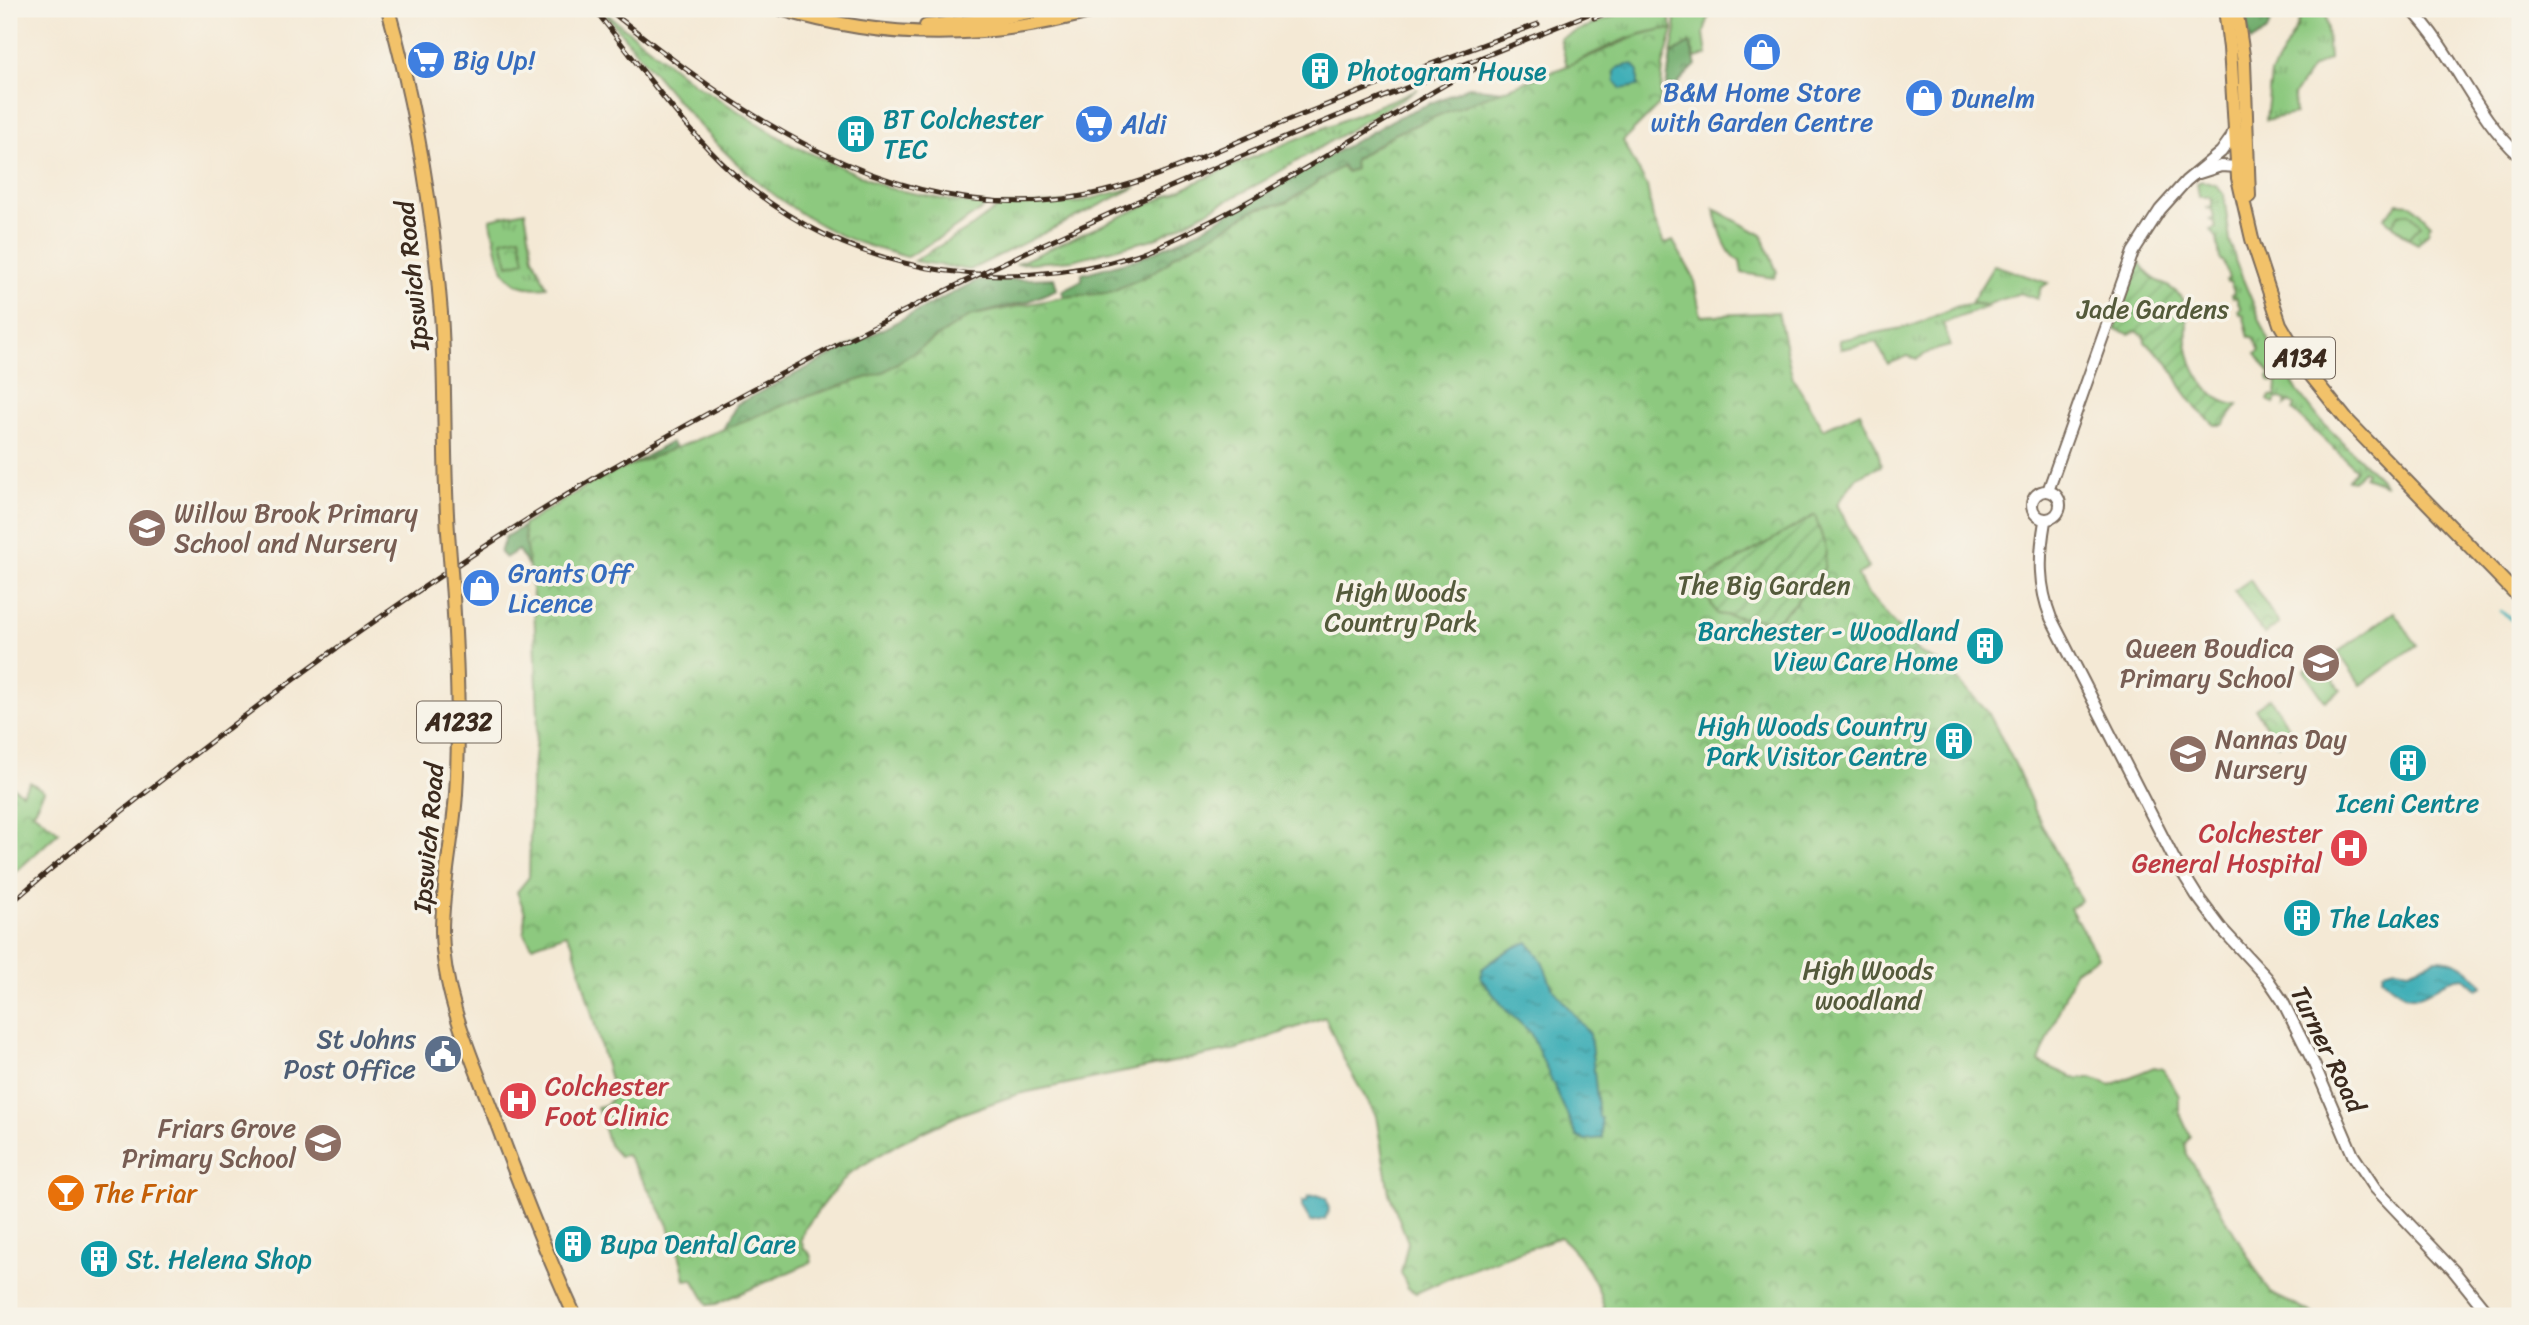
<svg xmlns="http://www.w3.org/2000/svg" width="2529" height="1325" viewBox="0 0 2529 1325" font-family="Sriracha,sans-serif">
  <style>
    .grass { fill: url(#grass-tufts); stroke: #647a4e; stroke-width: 2 }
    .forest { fill: url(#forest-crowns); stroke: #566c46; stroke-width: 2 }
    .park { fill: url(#park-crowns); stroke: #647a4e; stroke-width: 2 }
    .garden { fill: url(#garden-furrows); stroke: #647a4e; stroke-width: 2 }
    .pitch { fill: #8dc97f; stroke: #647a4e; stroke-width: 2 }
    .water { fill: url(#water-ripples); stroke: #3d6c6a; stroke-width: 2 }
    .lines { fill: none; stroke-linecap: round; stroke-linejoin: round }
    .stream { stroke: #3fafb7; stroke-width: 2.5 }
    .tertiary-casing { stroke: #7c6d5e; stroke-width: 14 }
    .primary-casing { stroke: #7c6d5e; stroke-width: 16 }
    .tertiary { stroke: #fff; stroke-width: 10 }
    .primary { stroke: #f2c26a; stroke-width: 12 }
    .rail-casing { stroke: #3b2a1e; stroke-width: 5 }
    .rail { stroke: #f7f3e8; stroke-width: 2.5; stroke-dasharray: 8; stroke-linecap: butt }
    .primary-bridge-casing { stroke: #7c6d5e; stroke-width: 16; stroke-linecap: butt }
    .primary-bridge { stroke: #f2c26a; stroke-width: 12 }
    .labels { text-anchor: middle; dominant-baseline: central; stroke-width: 7; stroke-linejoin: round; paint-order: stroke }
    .shield { fill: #f7f3e8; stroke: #73665b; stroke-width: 2 }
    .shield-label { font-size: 24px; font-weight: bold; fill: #3b2a1e }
    .shop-label { font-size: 26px; fill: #366cbe; stroke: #f7f3e8; text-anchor: start }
    .culture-label { font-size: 26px; fill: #0d838f; stroke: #f7f3e8; text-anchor: start }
    .street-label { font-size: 26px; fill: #3b2a1e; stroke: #f7f3e8 }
    .park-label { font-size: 26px; fill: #545a3b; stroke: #f7f3e8 }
    .education-label { font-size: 26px; fill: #785e54; stroke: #f7f3e8; text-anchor: start }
    .health-label { font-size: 26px; fill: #be3a42; stroke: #f7f3e8; text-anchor: end }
    .service-label { font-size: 26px; fill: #4e5e75; stroke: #f7f3e8; text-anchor: end }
    .food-label { font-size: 26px; fill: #c56008; stroke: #f7f3e8; text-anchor: start }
  </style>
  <defs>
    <pattern id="grass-tufts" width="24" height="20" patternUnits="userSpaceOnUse" patternTransform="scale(1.75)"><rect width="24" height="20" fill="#8dc97f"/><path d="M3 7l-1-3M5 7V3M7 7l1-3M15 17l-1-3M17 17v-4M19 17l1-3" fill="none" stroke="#74a367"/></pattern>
    <pattern id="forest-crowns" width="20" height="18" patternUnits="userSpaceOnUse" patternTransform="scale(1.75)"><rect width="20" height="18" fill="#72ad6e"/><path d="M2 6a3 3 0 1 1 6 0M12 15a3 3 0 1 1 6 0" fill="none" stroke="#5f8d5a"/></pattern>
    <pattern id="park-crowns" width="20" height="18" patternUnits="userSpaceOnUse" patternTransform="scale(1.75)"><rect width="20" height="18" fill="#8dc97f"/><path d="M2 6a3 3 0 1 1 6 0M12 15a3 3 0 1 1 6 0" fill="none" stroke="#74a367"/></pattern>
    <pattern id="garden-furrows" width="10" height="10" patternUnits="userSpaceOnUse" patternTransform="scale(1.75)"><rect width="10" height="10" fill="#8dc97f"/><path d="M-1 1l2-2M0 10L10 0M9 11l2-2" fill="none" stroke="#74a367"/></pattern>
    <pattern id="water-ripples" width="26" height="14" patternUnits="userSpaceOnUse" patternTransform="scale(1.75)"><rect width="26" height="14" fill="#3fafb7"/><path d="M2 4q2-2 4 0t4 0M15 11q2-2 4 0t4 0" fill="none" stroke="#368f94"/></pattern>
  </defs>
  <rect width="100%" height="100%" fill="#f7f3e8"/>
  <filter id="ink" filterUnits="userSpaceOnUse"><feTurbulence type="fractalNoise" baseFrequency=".0143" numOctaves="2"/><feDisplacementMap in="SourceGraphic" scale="14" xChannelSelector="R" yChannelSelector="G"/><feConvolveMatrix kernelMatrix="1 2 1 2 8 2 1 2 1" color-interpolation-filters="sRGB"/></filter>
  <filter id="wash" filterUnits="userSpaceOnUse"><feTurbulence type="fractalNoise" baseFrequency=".00686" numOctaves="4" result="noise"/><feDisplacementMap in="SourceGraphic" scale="28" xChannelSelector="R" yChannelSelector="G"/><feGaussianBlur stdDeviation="1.57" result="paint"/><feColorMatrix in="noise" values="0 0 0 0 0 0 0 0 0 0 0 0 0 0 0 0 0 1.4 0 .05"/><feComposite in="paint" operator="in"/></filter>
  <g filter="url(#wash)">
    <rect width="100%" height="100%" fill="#f4e9d5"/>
    <g class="grass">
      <path d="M 601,9 L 692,82 L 792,145 L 888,188 L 947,200 L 987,206 L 949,232 L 907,257 C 879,249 851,242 826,228 C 732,179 668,88 601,9 Z"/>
      <path d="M 1630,9 L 1667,9 L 1673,30 C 1640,27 1596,53 1567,66 L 1560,38 Z"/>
      <polygon points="1677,9 1703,9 1709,16 1704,33 1707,55 1695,58 1690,43 1671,54 1676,30 1673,11"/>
      <polygon points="2302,9 2317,9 2317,13 2326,14 2329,59 2312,68 2294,95 2295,114 2266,120 2271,74 2297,27"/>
      <polygon points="1418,89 1264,181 1157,238 1073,260 1016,264 1237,164"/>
      <polygon points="2202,181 2216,185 2224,195 2230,241 2236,263 2272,348 2296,389 2322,422 2386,485 2364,477 2367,473 2363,470 2353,481 2348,480 2356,469 2293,411 2295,405 2289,401 2285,405 2286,401 2277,398 2274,404 2268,400 2270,396 2276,397 2277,382 2269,381 2268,377 2271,375 2256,354 2260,351 2253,337 2249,337 2243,314 2240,314 2238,310 2241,309 2236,297 2233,298 2232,295 2235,294 2230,282 2227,282 2226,280 2229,279 2224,262 2220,259 2217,238 2211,230 2216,228 2214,221 2209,220 2214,219 2212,209 2206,208 2212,207 2210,197 2199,197 2197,183"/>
      <polygon points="1136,187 970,270 914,261 973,226 1000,206 1079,202"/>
      <polygon points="2398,203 2411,204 2431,224 2428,228 2430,230 2418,244 2410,240 2384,218"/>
      <path d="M 525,211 L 533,257 L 547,287 C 497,294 500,256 490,219 Z"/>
      <polygon points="1994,265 2048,283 2041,288 2037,299 2020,293 1986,305 1971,303"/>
      <polygon points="1969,304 1987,307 1943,323 1950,346 1931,351 1917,359 1908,356 1888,364 1876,342 1841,349 1839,340 1912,326 1958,306"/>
    </g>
    <g class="forest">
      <polygon points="2244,9 2275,9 2267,31 2252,41 2250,41"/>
      <polygon points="1690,43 1696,65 1665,96 1671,54"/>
      <polygon points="1469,87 1503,91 1447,112 1397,133 1354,159 1355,169 1347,172 1342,166 1286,203 1256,209 1210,237 1173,256 1169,262 1147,276 1108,293 1064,297 1062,291 1082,280 1082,274 1140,258 1185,238 1398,117"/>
      <polygon points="1054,278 1057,289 1027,302 970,316 882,373 533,558 529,567 518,550 505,558 500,553 505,537 671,442 680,454 721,433 737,404 976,281"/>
    </g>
    <g class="park">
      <path d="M 1663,29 L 1673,30 L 1663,66 L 1660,104 L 1623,141 L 1647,186 L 1653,218 L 1664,244 L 1673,241 L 1693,276 L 1701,316 L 1778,312 L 1792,376 L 1823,429 L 1860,412 C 1867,430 1879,446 1881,466 L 1857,477 L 1837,504 L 1869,568 L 1857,575 L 1867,593 L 1919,652 L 1943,665 L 1988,712 L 2015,764 L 2036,813 L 2081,900 L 2070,908 L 2098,957 L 2075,970 L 2039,1062 L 2074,1078 L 2091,1078 L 2111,1085 L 2154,1067 L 2163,1069 L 2179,1096 L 2179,1112 L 2190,1136 L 2185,1144 L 2187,1154 L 2270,1293 L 2317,1316 L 1605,1316 C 1602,1286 1582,1256 1560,1237 L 1456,1275 L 1416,1293 L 1408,1288 L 1401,1273 L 1408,1242 L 1389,1193 L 1376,1116 L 1346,1064 L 1325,1017 L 1237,1049 L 1018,1094 L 961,1114 L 901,1142 L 850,1173 L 826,1200 L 804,1230 L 801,1240 L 804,1249 L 810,1254 L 812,1262 L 716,1304 L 708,1305 L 693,1279 L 685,1280 C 679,1236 651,1192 627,1155 L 619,1156 L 609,1145 L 597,1107 C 609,1105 611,1102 613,1091 L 573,945 L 566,934 L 532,946 L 524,932 L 525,913 L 517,892 L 529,877 L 531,791 L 538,717 L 534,603 L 523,525 L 602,477 L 802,398 L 882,373 L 970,316 L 1064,297 L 1108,293 L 1147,276 L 1169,262 L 1173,256 L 1210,237 L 1256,209 L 1286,203 L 1342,166 L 1347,172 L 1355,169 L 1354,160 L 1395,134 L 1449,111 L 1567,66 L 1639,35 Z"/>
      <path d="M 1714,209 L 1762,235 L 1777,272 L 1774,278 L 1742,273 L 1740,261 C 1724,255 1719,224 1714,209 Z"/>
      <polygon points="2409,213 2421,225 2409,238 2392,224 2399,214"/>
      <polygon points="520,236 525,261 508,265 502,240"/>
      <polygon points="2250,580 2279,624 2264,634 2234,591"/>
      <polygon points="2270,698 2294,735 2278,745 2255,708"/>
      <polygon points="30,782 44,791 33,812 59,832 9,878 9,784 22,793"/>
    </g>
    <g class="garden">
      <path d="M 2138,260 C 2142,265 2145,272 2152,277 C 2162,285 2175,287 2182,299 C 2189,313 2186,327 2187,342 C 2190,369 2209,403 2238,405 L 2223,425 L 2215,425 L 2197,409 L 2181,387 L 2167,361 L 2145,342 L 2144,336 L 2136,331 L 2129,334 L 2115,329 Z"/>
      <polygon points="1815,515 1826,549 1824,569 1795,603 1777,620 1770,621 1717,614 1699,582"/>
    </g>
    <g class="pitch">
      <polygon points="2394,612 2417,645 2361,685 2338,652"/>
      <polygon points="2320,659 2341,690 2325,701 2304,671"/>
    </g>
    <g class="water">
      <polygon points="1633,64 1638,70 1638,86 1621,89 1615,81 1615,71 1619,67"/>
      <path d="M 1528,942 L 1542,961 L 1553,989 L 1590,1034 L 1599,1118 L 1601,1118 L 1602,1138 L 1584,1140 L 1577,1137 L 1530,1032 L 1506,1010 L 1481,979 L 1482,969 C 1496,957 1510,948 1528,942 Z"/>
      <path d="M 2436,959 C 2456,958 2471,969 2483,986 L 2477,989 L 2464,977 C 2436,978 2425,1007 2400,992 C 2394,988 2387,984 2382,977 L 2383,971 L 2396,968 L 2409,970 Z"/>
      <polygon points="1317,1195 1326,1198 1329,1209 1325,1219 1311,1222 1302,1207 1302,1201 1307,1201 1308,1196"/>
    </g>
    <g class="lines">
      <polyline class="stream" points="2501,611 2520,628"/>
    </g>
  </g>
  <g filter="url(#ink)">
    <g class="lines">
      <defs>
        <g id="tertiary">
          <path d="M 2411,9 C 2454,53 2474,115 2520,156"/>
          <polyline points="2199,173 2221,166 2238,167 2240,160"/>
          <circle cx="2046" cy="505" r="14"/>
          <polyline points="2048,491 2133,252 2160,210 2186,181 2221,152 2231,138 2234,130"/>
          <path d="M 2045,521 C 2039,556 2038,585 2051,618 L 2174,859 L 2197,896 L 2221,928 L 2267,978 L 2282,1000 L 2314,1064 L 2353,1155 L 2375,1188 L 2453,1270 L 2490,1316"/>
        </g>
        <g id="primary">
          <path d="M 388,9 C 416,108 433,211 441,313 C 446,386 443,459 448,532"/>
          <path d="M 781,9 C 888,42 993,40 1100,9"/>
          <polyline points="2225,9 2230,48 2238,178 2252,239 2280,324 2309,373 2346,419 2520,598"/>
          <polyline points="2236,9 2244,62 2249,196"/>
          <polyline points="926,26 994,19 1044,9"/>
          <path d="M 453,597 C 457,663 460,728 456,794 C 453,839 442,885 442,931 C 443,999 474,1062 497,1124 C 521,1189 546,1253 575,1316"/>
        </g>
      </defs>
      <use href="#tertiary" class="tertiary-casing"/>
      <use href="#primary" class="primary-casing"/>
      <use href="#tertiary" class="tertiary"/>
      <use href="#primary" class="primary"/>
      <defs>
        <g id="rail">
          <path d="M 594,9 C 639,64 681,126 734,174 C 842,272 1000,298 1136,255 C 1157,248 1179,237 1199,227 C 1269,193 1339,147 1406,108 C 1428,95 1451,80 1475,69"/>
          <path d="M 608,9 C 736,112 889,221 1063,199 C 1136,190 1205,155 1272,127 C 1360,91 1449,57 1538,24"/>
          <polyline points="1594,18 1617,9"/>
          <path d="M 9,905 C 69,852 132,803 195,754 C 324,654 457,560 598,476 C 747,388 907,307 1065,234 C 1241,153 1421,82 1601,9"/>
        </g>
      </defs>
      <use href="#rail" class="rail-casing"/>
      <use href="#rail" class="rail"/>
      <defs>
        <polyline id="primary-bridge" points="448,532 453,597"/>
      </defs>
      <use href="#primary-bridge" class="primary-bridge-casing"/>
      <use href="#primary-bridge" class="primary-bridge"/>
    </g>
  </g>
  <defs>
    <symbol id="shop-disc" viewBox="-11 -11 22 22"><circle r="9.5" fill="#3f7fe0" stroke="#f7f3e8"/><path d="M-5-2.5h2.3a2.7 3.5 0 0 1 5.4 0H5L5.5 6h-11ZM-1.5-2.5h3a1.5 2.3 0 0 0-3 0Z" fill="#fff"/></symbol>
    <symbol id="supermarket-disc" viewBox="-11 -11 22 22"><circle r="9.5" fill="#3f7fe0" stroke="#f7f3e8"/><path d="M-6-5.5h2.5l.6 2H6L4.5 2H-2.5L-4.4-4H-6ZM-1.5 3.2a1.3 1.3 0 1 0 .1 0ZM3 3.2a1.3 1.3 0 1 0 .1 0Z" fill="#fff"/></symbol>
    <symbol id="building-disc" viewBox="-11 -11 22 22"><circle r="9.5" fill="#0f9aa8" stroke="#f7f3e8"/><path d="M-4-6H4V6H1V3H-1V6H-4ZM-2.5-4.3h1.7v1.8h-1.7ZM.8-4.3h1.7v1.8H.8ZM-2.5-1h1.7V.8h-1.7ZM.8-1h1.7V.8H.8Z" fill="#fff"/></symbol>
    <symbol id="school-disc" viewBox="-11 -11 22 22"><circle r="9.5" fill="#8d6e63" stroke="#f7f3e8"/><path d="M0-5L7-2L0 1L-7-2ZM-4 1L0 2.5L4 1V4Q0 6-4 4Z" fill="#fff"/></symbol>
    <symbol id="hospital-disc" viewBox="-11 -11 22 22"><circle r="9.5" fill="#e0444e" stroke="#f7f3e8"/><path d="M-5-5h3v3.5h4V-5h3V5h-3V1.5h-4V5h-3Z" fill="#fff"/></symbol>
    <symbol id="civic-disc" viewBox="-11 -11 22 22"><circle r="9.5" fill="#5c6f8a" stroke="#f7f3e8"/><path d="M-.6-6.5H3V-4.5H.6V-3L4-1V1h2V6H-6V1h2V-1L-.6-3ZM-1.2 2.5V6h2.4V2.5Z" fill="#fff"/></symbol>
    <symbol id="bar-disc" viewBox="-11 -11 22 22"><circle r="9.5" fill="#e8710a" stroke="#f7f3e8"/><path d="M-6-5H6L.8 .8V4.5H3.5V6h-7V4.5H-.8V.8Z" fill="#fff"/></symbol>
  </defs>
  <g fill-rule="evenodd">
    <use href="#shop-disc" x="1740" y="30" width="44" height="44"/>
    <use href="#supermarket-disc" x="404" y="38" width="44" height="44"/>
    <use href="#building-disc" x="1298" y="49" width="44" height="44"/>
    <use href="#shop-disc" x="1902" y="76" width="44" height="44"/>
    <use href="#supermarket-disc" x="1072" y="102" width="44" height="44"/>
    <use href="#building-disc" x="834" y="112" width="44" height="44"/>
    <use href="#school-disc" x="125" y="506" width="44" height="44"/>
    <use href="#shop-disc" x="459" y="566" width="44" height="44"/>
    <use href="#building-disc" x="1963" y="624" width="44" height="44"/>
    <use href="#school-disc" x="2299" y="641" width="44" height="44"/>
    <use href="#building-disc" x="1932" y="719" width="44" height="44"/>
    <use href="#school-disc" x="2166" y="732" width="44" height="44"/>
    <use href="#building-disc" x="2386" y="741" width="44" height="44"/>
    <use href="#hospital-disc" x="2327" y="826" width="44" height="44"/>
    <use href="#building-disc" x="2280" y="896" width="44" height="44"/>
    <use href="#civic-disc" x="421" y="1032" width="44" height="44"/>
    <use href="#hospital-disc" x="496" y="1079" width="44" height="44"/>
    <use href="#school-disc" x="301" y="1121" width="44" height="44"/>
    <use href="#bar-disc" x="44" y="1171" width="44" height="44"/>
    <use href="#building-disc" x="551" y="1222" width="44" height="44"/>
    <use href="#building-disc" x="77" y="1237" width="44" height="44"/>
  </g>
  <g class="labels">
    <g class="shield">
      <rect x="2265" y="337.5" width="70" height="41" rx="5"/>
      <rect x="417" y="701.5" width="84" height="41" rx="5"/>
    </g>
    <g class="shield-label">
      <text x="2300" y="358">A134</text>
      <text x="459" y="722">A1232</text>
    </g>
    <g class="shop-label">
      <text x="453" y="60">Big Up!</text>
      <text x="1762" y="92" text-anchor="middle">B&amp;M Home Store<tspan x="1762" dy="30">with Garden Centre</tspan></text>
      <text x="1951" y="98">Dunelm</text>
      <text x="1121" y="124">Aldi</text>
      <text x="508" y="573">Grants Off<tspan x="508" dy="30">Licence</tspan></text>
    </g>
    <g class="culture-label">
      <text x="1347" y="71">Photogram House</text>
      <text x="883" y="119">BT Colchester<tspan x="883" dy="30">TEC</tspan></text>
      <text x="1958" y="631" text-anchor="end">Barchester - Woodland<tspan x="1958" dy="30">View Care Home</tspan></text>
      <text x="1927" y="726" text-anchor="end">High Woods Country<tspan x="1927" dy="30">Park Visitor Centre</tspan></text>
      <text x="2408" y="803" text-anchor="middle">Iceni Centre</text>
      <text x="2329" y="918">The Lakes</text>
      <text x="600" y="1244">Bupa Dental Care</text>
      <text x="126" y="1259">St. Helena Shop</text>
    </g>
    <g class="street-label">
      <text transform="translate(412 276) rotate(-96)">Ipswich Road</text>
      <text transform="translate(428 838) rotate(-85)">Ipswich Road</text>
      <text transform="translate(2328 1049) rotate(64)">Turner Road</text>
    </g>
    <g class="park-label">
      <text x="2153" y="309">Jade Gardens</text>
      <text x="1764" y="585">The Big Garden</text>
      <text x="1401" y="592">High Woods<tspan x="1401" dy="30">Country Park</tspan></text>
      <text x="1868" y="970">High Woods<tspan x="1868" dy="30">woodland</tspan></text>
    </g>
    <g class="education-label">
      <text x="174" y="513">Willow Brook Primary<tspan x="174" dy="30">School and Nursery</tspan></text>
      <text x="2294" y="648" text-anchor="end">Queen Boudica<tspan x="2294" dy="30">Primary School</tspan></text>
      <text x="2215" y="739">Nannas Day<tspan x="2215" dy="30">Nursery</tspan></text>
      <text x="296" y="1128" text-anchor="end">Friars Grove<tspan x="296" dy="30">Primary School</tspan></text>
    </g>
    <g class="health-label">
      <text x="2322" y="833">Colchester<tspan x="2322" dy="30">General Hospital</tspan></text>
      <text x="545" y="1086" text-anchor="start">Colchester<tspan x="545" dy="30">Foot Clinic</tspan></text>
    </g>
    <g class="service-label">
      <text x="416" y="1039">St Johns<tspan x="416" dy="30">Post Office</tspan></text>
    </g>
    <g class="food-label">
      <text x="93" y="1193">The Friar</text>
    </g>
  </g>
  <rect width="2529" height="1325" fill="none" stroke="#f7f3e8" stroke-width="35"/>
</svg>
